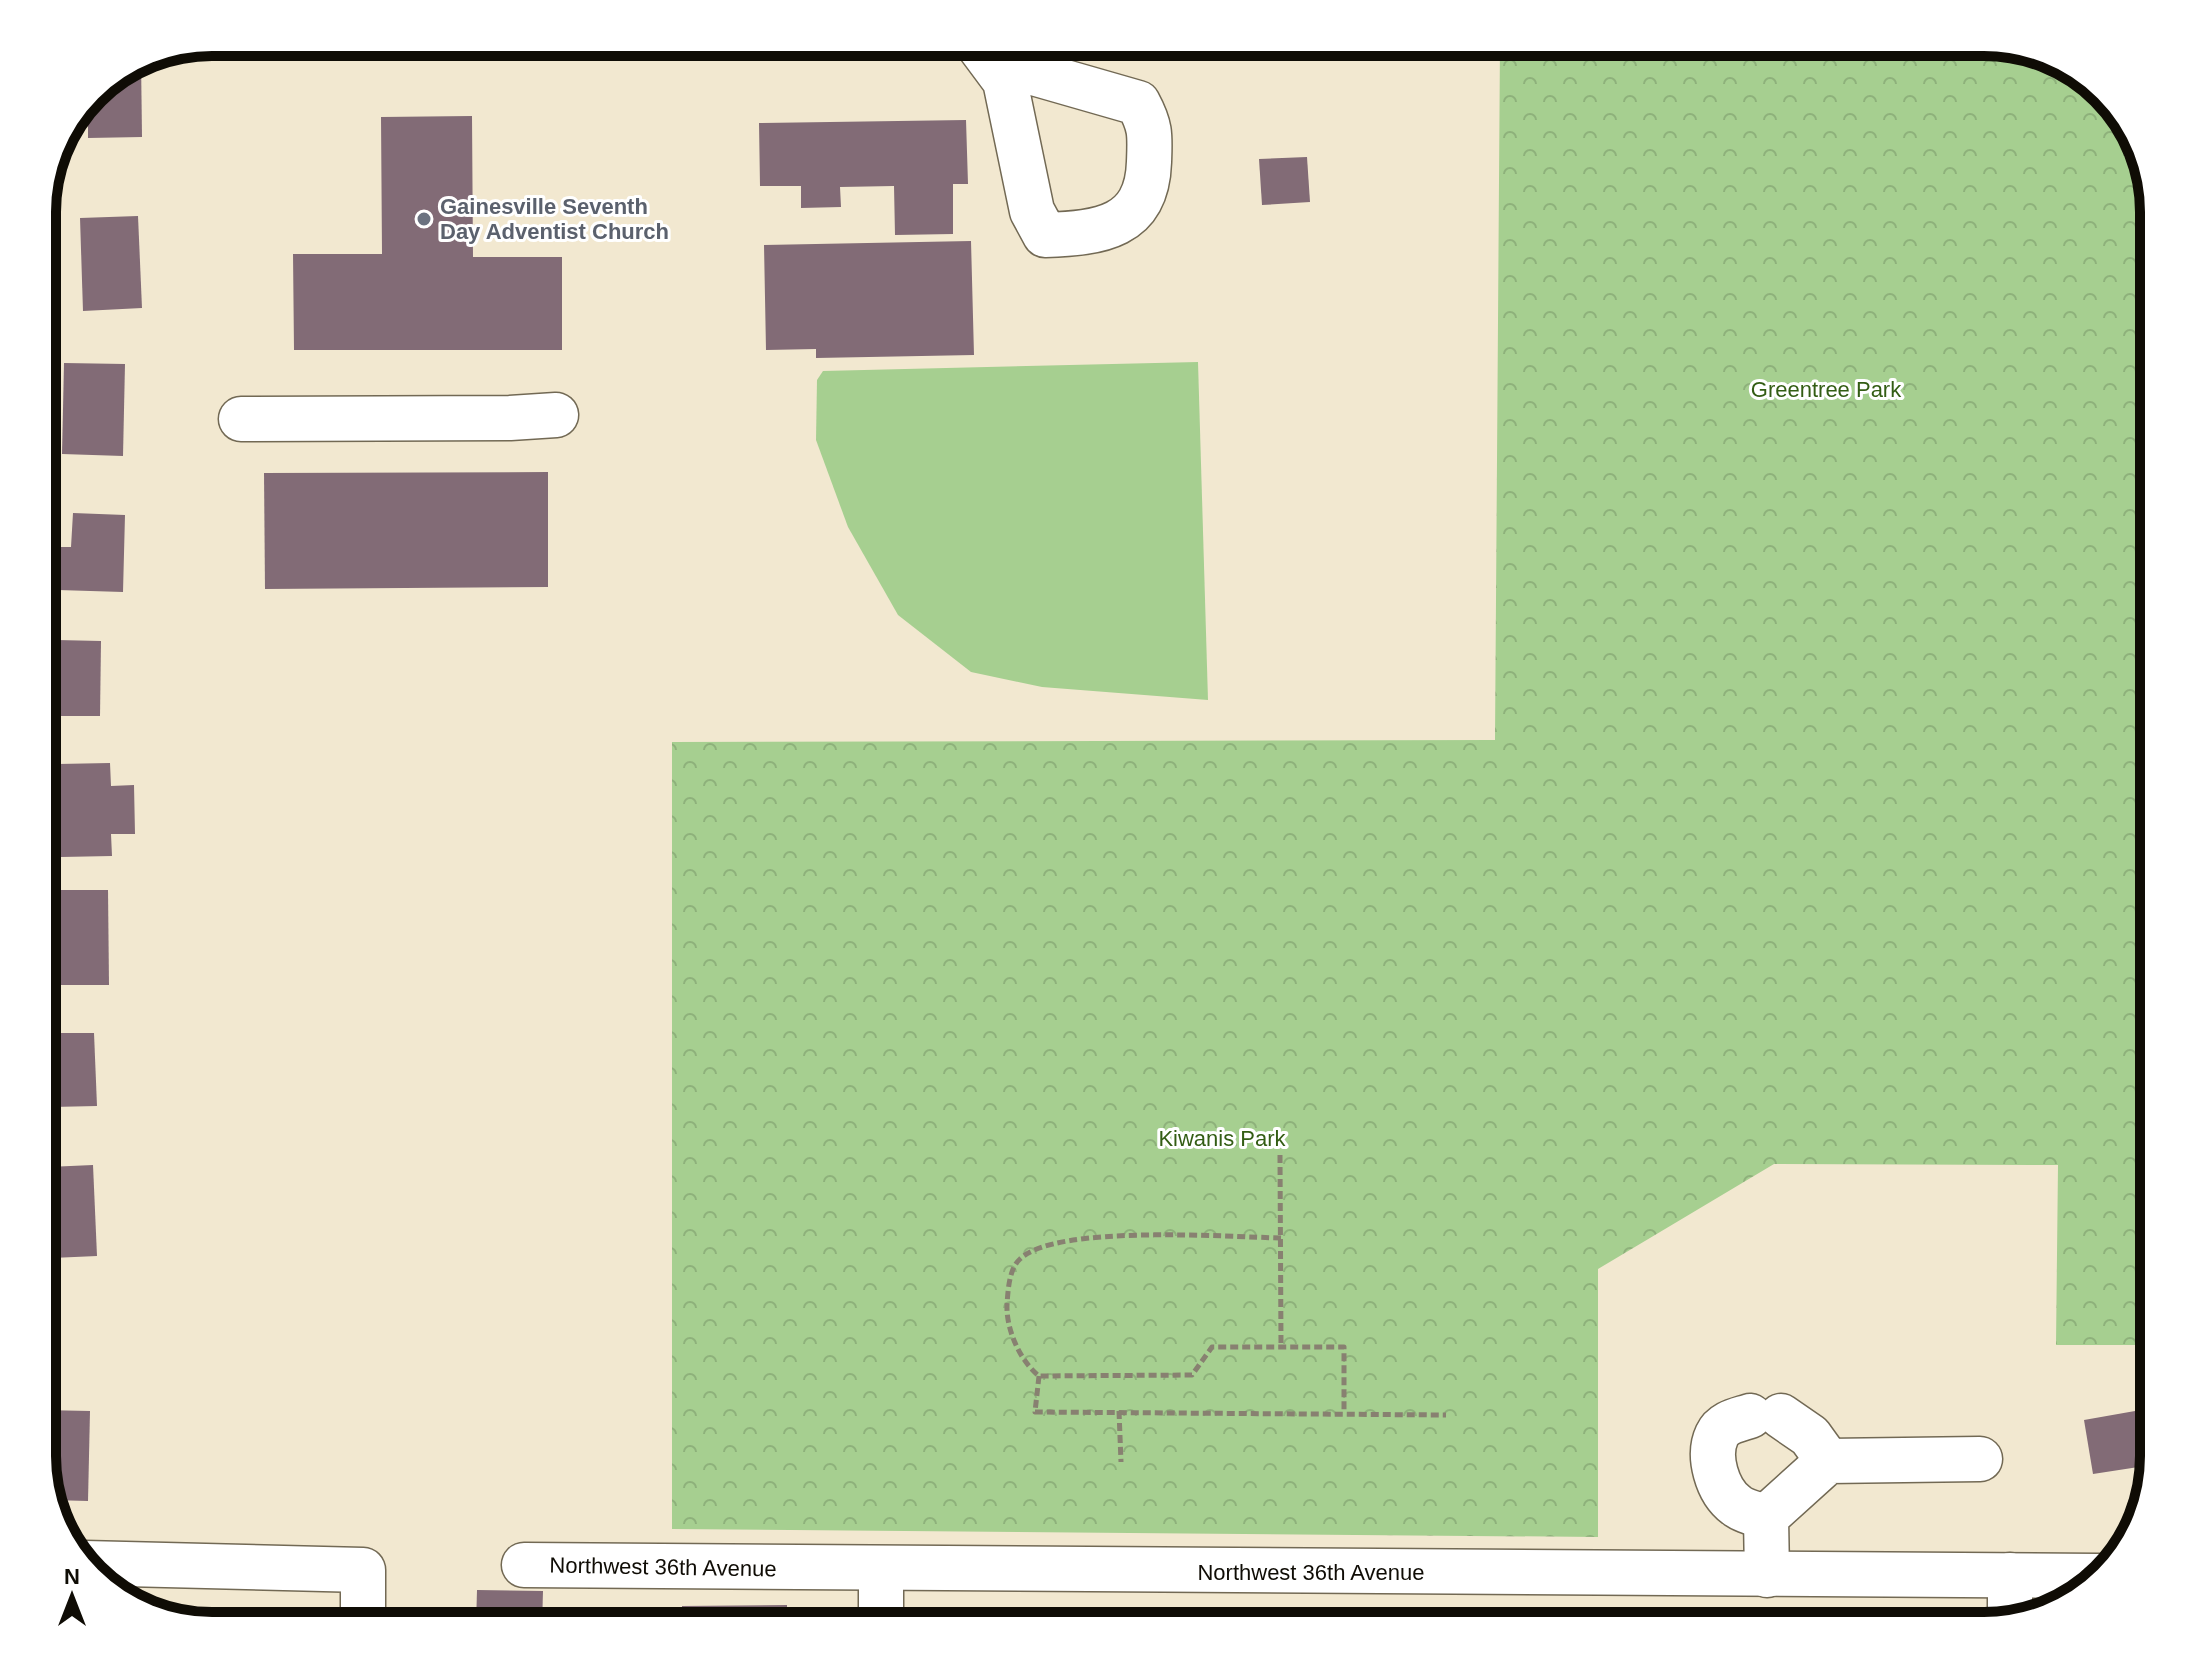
<svg xmlns="http://www.w3.org/2000/svg" width="2196" height="1668" viewBox="0 0 2196 1668" font-family="Helvetica,sans-serif">
  <style>
    .grass { fill: #a6cf90 }
    .forest { fill: url(#forest-crowns) }
    .building { fill: #826b76 }
    .lines { fill: none; stroke-linecap: round; stroke-linejoin: round }
    .minor-casing { stroke: #726954; stroke-width: 47 }
    .path { stroke: #888171; stroke-width: 5; stroke-dasharray: 8 4; stroke-linecap: butt }
    .minor { stroke: #fff; stroke-width: 44 }
    .worship-dot { fill: #6b7280; stroke: #fff; stroke-width: 3 }
    .labels { text-anchor: middle; dominant-baseline: central; stroke-width: 6; stroke-linejoin: round; paint-order: stroke }
    .worship-label { font-size: 22px; font-weight: bold; fill: #5b616d; stroke: #fff; text-anchor: start }
    .park-label { font-size: 22px; fill: #335d14; stroke: #fff }
    .street-label { font-size: 22px; fill: #0f0c05; stroke: #fff }
    .rim { fill: none; stroke: #0f0c05; stroke-width: 10 }
  </style>
  <defs>
    <pattern id="forest-crowns" width="20" height="18" patternUnits="userSpaceOnUse" patternTransform="scale(2)"><rect width="20" height="18" fill="#a6cf90"/><path d="M2 6a3 3 0 1 1 6 0M12 15a3 3 0 1 1 6 0" fill="none" stroke="#8eb17b"/></pattern>
  </defs>
  <rect width="100%" height="100%" fill="#f2e8d0"/>
  <polygon class="grass" points="1198,362 1208,700 1042,687 971,672 898,615 848,527 816,440 817,380 823,371"/>
  <polygon class="forest" points="1500,42 1985,42 2088,77 2136,136 2154,211 2154,1345 2056,1345 2058,1165 1774,1164 1598,1269 1598,1537 672,1529 672,742 1495,740"/>
  <g class="building">
    <polygon points="141,58 142,137 88,138 88,100 99,84"/>
    <polygon points="472,116 473,257 562,257 562,350 294,350 293,254 382,254 381,117"/>
    <polygon points="966,120 968,184 953,184 953,234 895,235 894,186 840,187 841,207 801,208 801,186 760,186 759,123"/>
    <polygon points="1307,157 1310,202 1262,205 1259,159"/>
    <polygon points="138,216 142,308 83,311 80,218"/>
    <polygon points="971,241 974,355 816,358 816,349 766,350 764,245"/>
    <polygon points="64,363 125,364 123,456 62,454"/>
    <polygon points="548,472 548,587 265,589 264,473"/>
    <polygon points="73,513 125,515 123,592 58,590 59,547 71,547"/>
    <polygon points="57,640 101,641 100,716 57,716"/>
    <polygon points="110,763 111,786 134,785 135,834 111,834 112,856 61,857 58,764"/>
    <polygon points="56,890 108,890 109,985 57,985"/>
    <polygon points="51,1033 94,1033 97,1106 52,1107"/>
    <polygon points="93,1165 97,1256 52,1258 48,1167"/>
    <polygon points="42,1410 90,1411 88,1501 51,1500 42,1467"/>
    <polygon points="2135,1411 2145,1466 2093,1474 2084,1420"/>
    <polygon points="477,1590 543,1591 542,1626 476,1626"/>
    <polygon points="787,1605 787,1626 682,1626 682,1606"/>
  </g>
  <g class="lines">
    <defs>
      <g id="minor">
        <path d="M 976,42 L 1005,81 L 1032,211 L 1045,235 C 1100,233 1147,228 1149,162 C 1150,135 1151,127 1138,103 L 1030,72 L 1005,81"/>
        <polyline points="241,419 510,418 556,415"/>
        <path d="M 1750,1416 C 1738,1420 1723,1422 1717,1435 C 1707,1456 1717,1491 1736,1505 C 1743,1511 1757,1514 1766,1517"/>
        <polyline points="1781,1416 1810,1436 1828,1461"/>
        <polyline points="85,1563 363,1570 363,1626"/>
        <polyline points="524,1565 2099,1576"/>
        <polyline points="1767,1575 1766,1517 1828,1461 1980,1459"/>
        <polyline points="2010,1620 2010,1575"/>
        <polyline points="881,1626 881,1569"/>
      </g>
    </defs>
    <use href="#minor" class="minor-casing"/>
    <g class="path">
      <polyline points="1280,1155 1281,1345"/>
      <path d="M 1281,1238 C 1229,1237 1056,1224 1020,1259 C 1009,1269 1008,1290 1007,1305 C 1006,1329 1020,1361 1039,1376 L 1192,1375 L 1212,1347 L 1344,1347 L 1344,1413"/>
      <polyline points="1039,1376 1035,1412 1446,1415"/>
      <polyline points="1119,1411 1121,1462"/>
    </g>
    <use href="#minor" class="minor"/>
  </g>
  <circle class="worship-dot" cx="424" cy="219" r="8"/>
  <g class="labels">
    <g class="worship-label">
      <text x="440" y="206">Gainesville Seventh<tspan x="440" dy="25">Day Adventist Church</tspan></text>
    </g>
    <g class="park-label">
      <text x="1826" y="389">Greentree Park</text>
      <text x="1222" y="1138">Kiwanis Park</text>
    </g>
    <g class="street-label">
      <text transform="translate(663 1567) rotate(1)">Northwest 36th Avenue</text>
      <text x="1311" y="1572">Northwest 36th Avenue</text>
    </g>
  </g>
  <path d="M0 0H2196V1668H0ZM212 56H1984A156 156 0 0 1 2140 212V1456A156 156 0 0 1 1984 1612H212A156 156 0 0 1 56 1456V212A156 156 0 0 1 212 56Z" fill="#fff" fill-rule="evenodd"/>
  <path class="rim" d="M212 56H1984A156 156 0 0 1 2140 212V1456A156 156 0 0 1 1984 1612H212A156 156 0 0 1 56 1456V212A156 156 0 0 1 212 56Z"/>
  <g transform="translate(72 1596)" stroke="#ffffff" stroke-width="6" paint-order="stroke">
  <path d="M0-6L14 30L0 20L-14 30Z" fill="#0f0c05"/>
  <text y="-12" font-size="22" font-weight="bold" text-anchor="middle" fill="#0f0c05">N</text>
  </g>
</svg>
